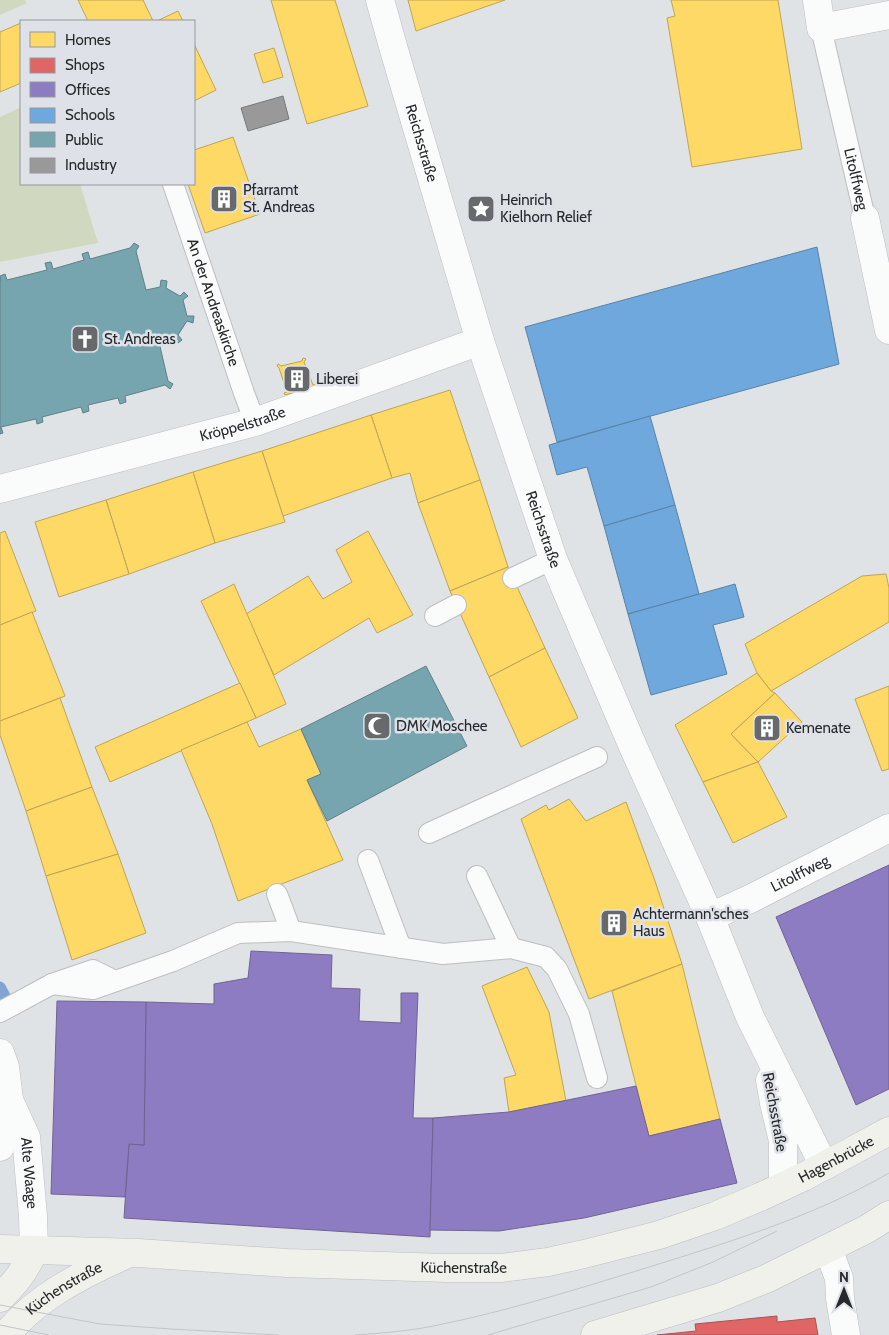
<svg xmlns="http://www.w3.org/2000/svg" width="889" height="1335" viewBox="0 0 889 1335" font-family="Cabin,sans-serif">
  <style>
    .green { fill: #d0d9c0 }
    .homes { fill: #ffd966; stroke: #bea454 }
    .shops { fill: #e06666; stroke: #a85354 }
    .offices { fill: #8e7cc3; stroke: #6f6395 }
    .schools { fill: #6fa8dc; stroke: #5982a7 }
    .public { fill: #76a5af; stroke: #5e8087 }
    .industry { fill: #999; stroke: #767778 }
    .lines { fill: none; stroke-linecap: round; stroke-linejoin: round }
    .stream { stroke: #80a5d0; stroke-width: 11 }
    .service-casing { stroke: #bcbec0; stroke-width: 22 }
    .pedestrian-casing { stroke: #bcbec0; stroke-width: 29 }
    .minor-casing { stroke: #bcbec0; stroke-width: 29 }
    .secondary-casing { stroke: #bcbec0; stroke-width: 29 }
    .service { stroke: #fafbfb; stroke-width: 20 }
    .pedestrian { stroke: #fafbfb; stroke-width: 28 }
    .minor { stroke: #fafbfb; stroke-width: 28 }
    .secondary { stroke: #f1f1eb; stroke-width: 28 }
    .tram { stroke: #c3c4c4; stroke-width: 1 }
    .labels { text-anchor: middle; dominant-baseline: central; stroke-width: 5; stroke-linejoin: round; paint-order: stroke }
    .street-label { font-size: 15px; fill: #26282a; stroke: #dee2e8 }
    .poi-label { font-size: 15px; fill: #26282a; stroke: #dee2e8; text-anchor: start }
  </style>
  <rect width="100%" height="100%" fill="#e0e3e6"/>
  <g class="green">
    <polygon points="0,0 25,0 27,3 0,15"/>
    <polygon points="21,107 21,184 80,184 98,243 0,262 0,117"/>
  </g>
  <g class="homes">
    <polygon points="78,0 143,0 153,21 88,21"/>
    <polygon points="271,0 335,0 368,106 307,124"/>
    <polygon points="408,0 505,0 416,31"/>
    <polygon points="671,0 778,0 802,149 692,167 667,18 675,16"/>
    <polygon points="178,11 183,21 157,21"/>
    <polygon points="21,23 21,83 0,92 0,32"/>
    <polygon points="194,44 216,90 194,101"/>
    <polygon points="274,48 283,77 263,83 254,54"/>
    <polygon points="233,137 260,214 205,233 188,184 194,184 194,150"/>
    <polygon points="303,358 306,359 304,362 313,385 315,384 316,386 285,395 284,393 287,392 279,368 277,366 278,364 281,366 302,361"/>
    <polygon points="450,390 480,480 418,503 410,473 392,478 371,415"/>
    <polygon points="371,415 392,478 283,516 262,451"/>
    <polygon points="262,451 285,522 215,543 193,472"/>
    <polygon points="193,472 215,543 129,574 106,500"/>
    <polygon points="480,480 508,567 450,591 418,503"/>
    <polygon points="106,500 129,574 59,597 35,522"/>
    <polygon points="5,531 36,611 0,625 0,533"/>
    <polygon points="368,531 413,615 377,633 369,618 274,675 246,614 308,576 323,599 352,582 336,550"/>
    <polygon points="508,567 545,648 489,677 450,591"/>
    <polygon points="886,574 889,588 889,622 771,691 757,673 745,644 862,576"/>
    <polygon points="234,584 286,704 256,718 201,601"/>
    <polygon points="32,612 65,696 0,721 0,625"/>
    <polygon points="545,648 578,718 521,747 489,677"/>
    <polygon points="757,673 771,691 775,693 731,734 758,762 703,782 675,725"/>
    <polygon points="240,683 256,718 110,782 95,747"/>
    <polygon points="889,686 889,769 882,771 855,699"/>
    <polygon points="775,693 802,722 758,762 731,734"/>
    <polygon points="60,698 92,787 26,811 0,735 0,721"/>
    <polygon points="247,722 259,747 301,729 321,774 307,780 343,860 238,901 212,824 181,750"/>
    <polygon points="758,762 787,817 733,843 703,782"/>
    <polygon points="92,787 118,854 46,876 26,811"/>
    <polygon points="569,799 586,821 626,802 655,881 682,964 589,999 521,819 546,805 549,810"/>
    <polygon points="118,854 146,933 72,960 46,876"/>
    <polygon points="682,964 720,1119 649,1136 612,991"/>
    <polygon points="527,967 549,1012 566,1101 509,1112 504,1078 516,1075 482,986"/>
  </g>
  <polygon class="shops" points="777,1316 777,1322 815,1318 818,1335 657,1335 696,1331 695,1324"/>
  <g class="offices">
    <polygon points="889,865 889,1089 856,1105 776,917"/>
    <polygon points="251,951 332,955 331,988 360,989 359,1021 401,1023 401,993 418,993 413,1118 433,1118 430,1237 124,1218 129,1144 144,1145 146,1002 214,1004 214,984 248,978"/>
    <polygon points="57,1001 146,1002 144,1145 129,1144 125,1197 51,1194"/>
    <polygon points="636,1086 649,1136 720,1119 737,1183 584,1218 499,1231 430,1230 433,1118 509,1112"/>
  </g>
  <g class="schools">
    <polygon points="817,247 839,364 557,442 525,327"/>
    <polygon points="650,416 675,505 604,526 587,467 557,475 549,445"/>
    <polygon points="675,505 699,594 628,614 604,526"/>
    <polygon points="735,584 744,617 713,625 727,674 651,695 628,614"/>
  </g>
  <g class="public">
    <polygon points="134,243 139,246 136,251 146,290 160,287 161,280 167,281 166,288 180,296 184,292 188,296 183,300 187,316 194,316 193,323 187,321 178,335 182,340 178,343 173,338 159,342 168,381 173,384 170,389 165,385 125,396 126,402 120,404 118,398 88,405 89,411 83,413 81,407 42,417 43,422 37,424 36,419 1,427 3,433 0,434 0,281 1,281 0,276 5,274 7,280 47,270 45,263 51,262 53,269 84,260 82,254 88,252 90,259 130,248"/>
    <polygon points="426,666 467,746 327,821 307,780 321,774 301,729"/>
  </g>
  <polygon class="industry" points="283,96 289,119 248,131 241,108"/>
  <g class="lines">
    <polyline class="stream" points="0,987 6,998"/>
    <defs>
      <g id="service">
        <path id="s1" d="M 821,28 L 865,218"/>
        <path id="s2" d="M 173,184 L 244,393 L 255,422"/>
        <polyline points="513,578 553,559"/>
        <polyline points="435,616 456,605"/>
        <polyline points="429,833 597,757"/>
        <polyline points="368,860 401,948"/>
        <polyline points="477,876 511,948"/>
        <polyline points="277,894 291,931"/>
        <polyline points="52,984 93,989 173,961 238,933 291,931 443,954 511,948 546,957 557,969 579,1014 597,1078"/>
        <polyline points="0,1012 52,984 93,970 115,981"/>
      </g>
      <polyline id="pedestrian" points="865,218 889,330"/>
      <g id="minor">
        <path id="s3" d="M 380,0 L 394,50 L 480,341 L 553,559 L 631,742 L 710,917 L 750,1017 L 824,1166"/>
        <polyline points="817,0 821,28 889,15"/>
        <path id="s4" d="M 0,489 L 255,422 L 480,341"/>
        <path id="s5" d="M 710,917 L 750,899 L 889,828"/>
        <path id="s6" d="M 0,1053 L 5,1067 L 9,1100 L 26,1137 L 33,1216 L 34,1250"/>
        <polyline points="770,1080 774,1103 783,1141 783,1186"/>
        <polyline points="0,1147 9,1100"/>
        <polyline points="828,1249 839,1278 840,1298 846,1335"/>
      </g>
      <g id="secondary">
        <path id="s7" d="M 0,1249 L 138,1253 L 287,1263 L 447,1268 L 501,1268 L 548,1262 L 584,1254 L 659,1235 L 715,1216 L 760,1197 L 803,1177 L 841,1157 L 889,1131"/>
        <path d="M 0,1298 C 15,1283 26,1270 34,1250"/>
        <path id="s8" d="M 6,1335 C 36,1297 81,1275 125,1255"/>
        <polyline points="595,1335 718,1298 768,1278 867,1229 889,1215"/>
      </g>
    </defs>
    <use href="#service" class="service-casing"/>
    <use href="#pedestrian" class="pedestrian-casing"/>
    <use href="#minor" class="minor-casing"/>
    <use href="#secondary" class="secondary-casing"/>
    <use href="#service" class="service"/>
    <use href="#pedestrian" class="pedestrian"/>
    <use href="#minor" class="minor"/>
    <use href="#secondary" class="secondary"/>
    <g class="tram">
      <polyline points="0,1305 100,1324 171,1329 278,1335"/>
      <polyline points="0,1325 49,1335"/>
      <path d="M 355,1335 C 383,1333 411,1331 438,1325 C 508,1311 577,1289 646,1268 C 729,1242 813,1217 889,1173"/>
      <polyline points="488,1335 651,1287 713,1262 777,1231"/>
    </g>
  </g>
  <defs>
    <symbol id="building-square" viewBox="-11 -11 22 22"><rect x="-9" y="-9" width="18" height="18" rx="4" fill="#67696c" stroke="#dee2e8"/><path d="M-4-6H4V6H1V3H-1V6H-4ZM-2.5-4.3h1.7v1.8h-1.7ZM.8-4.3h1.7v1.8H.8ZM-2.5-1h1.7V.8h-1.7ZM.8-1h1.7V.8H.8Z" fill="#fff"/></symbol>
    <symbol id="sight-square" viewBox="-11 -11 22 22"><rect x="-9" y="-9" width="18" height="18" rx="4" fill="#67696c" stroke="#dee2e8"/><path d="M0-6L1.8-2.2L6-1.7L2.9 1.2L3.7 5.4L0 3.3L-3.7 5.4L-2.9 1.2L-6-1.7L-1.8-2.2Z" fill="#fff"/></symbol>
    <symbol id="church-square" viewBox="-11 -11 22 22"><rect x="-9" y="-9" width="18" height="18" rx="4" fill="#67696c" stroke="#dee2e8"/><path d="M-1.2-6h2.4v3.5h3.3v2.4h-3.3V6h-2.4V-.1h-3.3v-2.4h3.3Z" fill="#fff"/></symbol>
    <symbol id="mosque-square" viewBox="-11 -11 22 22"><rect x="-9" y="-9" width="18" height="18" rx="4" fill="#67696c" stroke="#dee2e8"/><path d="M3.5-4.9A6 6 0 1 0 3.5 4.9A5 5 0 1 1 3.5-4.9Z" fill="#fff"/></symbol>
  </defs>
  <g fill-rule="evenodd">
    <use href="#building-square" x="208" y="183" width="32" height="32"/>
    <use href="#sight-square" x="465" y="193" width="32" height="32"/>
    <use href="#church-square" x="69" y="323" width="32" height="32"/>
    <use href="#building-square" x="281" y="363" width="32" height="32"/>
    <use href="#mosque-square" x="361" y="710" width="32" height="32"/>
    <use href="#building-square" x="751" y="712" width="32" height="32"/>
    <use href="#building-square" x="598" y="907" width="32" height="32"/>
  </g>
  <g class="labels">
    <g class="street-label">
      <text stroke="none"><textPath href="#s3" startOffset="149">Reichsstraße</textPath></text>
      <text stroke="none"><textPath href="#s1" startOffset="155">Litolffweg</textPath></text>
      <text stroke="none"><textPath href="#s2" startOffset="125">An der Andreaskirche</textPath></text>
      <text stroke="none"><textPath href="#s4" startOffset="251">Kröppelstraße</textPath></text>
      <text stroke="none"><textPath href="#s3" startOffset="554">Reichsstraße</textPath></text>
      <text stroke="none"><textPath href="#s5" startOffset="100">Litolffweg</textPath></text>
      <text transform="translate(775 1112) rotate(80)">Reichsstraße</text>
      <text stroke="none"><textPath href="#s7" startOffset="856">Hagenbrücke</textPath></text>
      <text stroke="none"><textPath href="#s6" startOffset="125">Alte Waage</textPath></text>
      <text stroke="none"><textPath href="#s7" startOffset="464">Küchenstraße</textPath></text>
      <text stroke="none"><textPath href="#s8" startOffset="75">Küchenstraße</textPath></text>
    </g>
    <g class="poi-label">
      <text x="243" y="190">Pfarramt<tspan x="243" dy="17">St. Andreas</tspan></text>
      <text x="500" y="200">Heinrich<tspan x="500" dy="17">Kielhorn Relief</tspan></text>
      <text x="104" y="339">St. Andreas</text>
      <text x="316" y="379">Liberei</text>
      <text x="396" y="726">DMK Moschee</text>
      <text x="786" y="728">Kemenate</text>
      <text x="633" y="914">Achtermann'sches<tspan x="633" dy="17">Haus</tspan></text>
    </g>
  </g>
  <rect x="20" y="20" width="175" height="165" fill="#dee2e8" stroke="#94989c"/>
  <rect x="30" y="32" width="25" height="15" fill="#ffd966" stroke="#94989c"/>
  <text x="65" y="45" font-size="15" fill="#26282a">Homes</text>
  <rect x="30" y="58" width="25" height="15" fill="#e06666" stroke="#94989c"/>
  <text x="65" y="70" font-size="15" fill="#26282a">Shops</text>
  <rect x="30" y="82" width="25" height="15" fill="#8e7cc3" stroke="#94989c"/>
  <text x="65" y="95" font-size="15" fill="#26282a">Offices</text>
  <rect x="30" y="108" width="25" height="15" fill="#6fa8dc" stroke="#94989c"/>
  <text x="65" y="120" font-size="15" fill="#26282a">Schools</text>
  <rect x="30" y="132" width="25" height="15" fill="#76a5af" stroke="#94989c"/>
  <text x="65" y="145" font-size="15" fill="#26282a">Public</text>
  <rect x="30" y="158" width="25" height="15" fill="#999999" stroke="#94989c"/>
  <text x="65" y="170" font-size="15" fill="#26282a">Industry</text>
  <g transform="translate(844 1290)" stroke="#dee2e8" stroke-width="4" paint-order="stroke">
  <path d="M0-4L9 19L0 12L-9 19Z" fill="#26282a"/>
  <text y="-8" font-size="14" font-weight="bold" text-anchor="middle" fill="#26282a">N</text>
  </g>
</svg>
